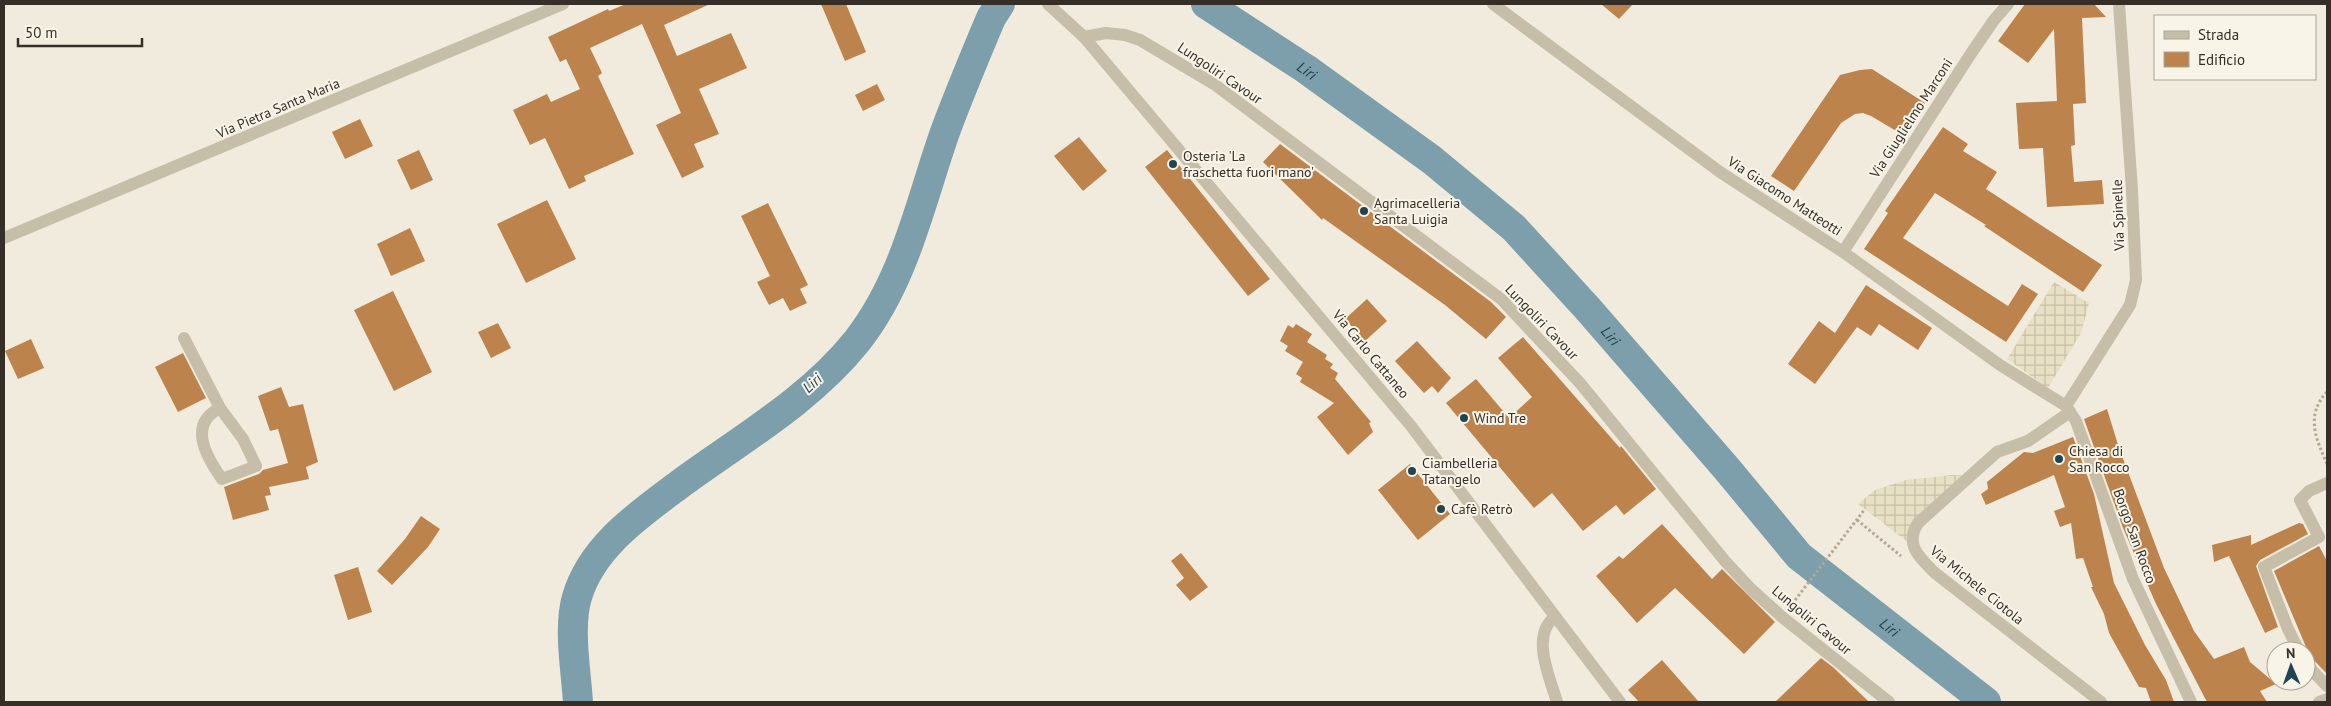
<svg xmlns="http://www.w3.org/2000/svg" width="2331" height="706" viewBox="0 0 2331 706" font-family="'PT Sans',sans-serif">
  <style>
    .plaza { fill: url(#plaza-grid) }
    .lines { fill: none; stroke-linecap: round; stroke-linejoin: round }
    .river { stroke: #7d9eab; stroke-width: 30 }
    .building { fill: #bd834d }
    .path { stroke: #b3a893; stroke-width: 3; stroke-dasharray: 2.5 2.5; stroke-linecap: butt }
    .minor { stroke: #c7bea9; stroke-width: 12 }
    .poi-dot { fill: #214453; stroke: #f8f4e8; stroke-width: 2 }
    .labels { text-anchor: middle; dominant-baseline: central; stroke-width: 4; stroke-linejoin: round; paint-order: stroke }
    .street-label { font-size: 14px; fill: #352f28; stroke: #f8f4e8 }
    .poi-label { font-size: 14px; fill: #352f28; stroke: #f8f4e8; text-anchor: start }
    .water-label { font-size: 15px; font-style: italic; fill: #214453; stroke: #f8f4e8 }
  </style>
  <defs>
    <pattern id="plaza-grid" width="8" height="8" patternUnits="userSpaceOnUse" patternTransform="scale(1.25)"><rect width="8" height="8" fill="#e7e0c4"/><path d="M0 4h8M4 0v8" fill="none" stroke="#c7c0a8"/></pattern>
  </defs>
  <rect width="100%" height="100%" fill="#f0ebdc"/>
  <g class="plaza">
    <polygon points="2054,282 2089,303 2081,333 2048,388 2007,359"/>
    <polygon points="1952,475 1969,476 1918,523 1913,546 1858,504 1875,490 1906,480"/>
  </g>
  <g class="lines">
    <g class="river">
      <path id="s1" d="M 1206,4 L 1306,69 L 1432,160 L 1514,228 L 1588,309 L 1727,469 L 1799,556 L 1986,702"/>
      <path d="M 578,702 C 576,671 568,627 577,597 C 592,546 640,514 680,484 C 740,440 810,400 857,341 C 905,280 920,203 945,132 C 959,94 975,56 991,18 L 1000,4"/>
    </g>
  </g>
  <g class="building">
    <polygon points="626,4 710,4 664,25 677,56 731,33 747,68 699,89 719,134 694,144 704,167 682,178 656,125 681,113 642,24 590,48 602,73 598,76 634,154 584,176 586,181 569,189 545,138 530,145 513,110 547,94 551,102 580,89 566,59 560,62 548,37 608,9 609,11"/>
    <polygon points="821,4 846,4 866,52 845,61"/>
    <polygon points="1601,4 1633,4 1619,19"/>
    <polygon points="2025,4 2094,4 2106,17 2082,18 2086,103 2073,104 2075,145 2071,146 2074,182 2102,180 2104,204 2047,207 2043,148 2019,149 2016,103 2057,101 2054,29 2028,63 1998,41"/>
    <polygon points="1872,69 1925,103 1903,135 1871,116 1863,113 1855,114 1841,123 1794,191 1771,176 1840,75 1860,70"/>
    <polygon points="877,84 885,100 863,111 855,95"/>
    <polygon points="360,119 373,146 345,159 332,132"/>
    <polygon points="1943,127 1968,144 1963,151 1997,172 1986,189 2102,265 2083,292 1984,226 1986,225 1935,193 1903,238 2008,306 2022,284 2038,294 2006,342 1864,249 1888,213 1885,211"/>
    <polygon points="1079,137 1107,171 1083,191 1054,156"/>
    <polygon points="1280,144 1491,302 1506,317 1486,339 1445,305 1323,218 1322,220 1263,162"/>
    <polygon points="419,150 433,180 411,190 397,160"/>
    <polygon points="1167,150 1270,279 1248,296 1145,167"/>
    <polygon points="547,200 576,259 526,283 497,224"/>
    <polygon points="768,203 808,285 800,289 807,303 790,311 783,298 769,305 757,282 770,276 741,216"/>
    <polygon points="410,228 425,261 391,276 377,244"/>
    <polygon points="1866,285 1932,328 1918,350 1879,324 1871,336 1857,327 1815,384 1788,364 1819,321 1835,333"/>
    <polygon points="393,291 432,372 394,391 354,310"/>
    <polygon points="1367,299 1387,321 1365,341 1345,319"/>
    <polygon points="498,323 511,348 491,358 478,332"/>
    <polygon points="1296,324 1312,334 1307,342 1327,355 1325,359 1333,364 1330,368 1338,373 1335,379 1371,422 1369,423 1373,432 1348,455 1317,417 1334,403 1300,382 1302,378 1296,374 1303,362 1285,351 1288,346 1280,341 1288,325 1293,328"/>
    <polygon points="1523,337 1620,448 1621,446 1656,489 1624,515 1616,505 1583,531 1552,493 1534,508 1446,403 1476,379 1509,418 1532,397 1498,358"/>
    <polygon points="31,339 44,368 18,379 5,351"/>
    <polygon points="1417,341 1451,378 1438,393 1432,386 1424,393 1395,361"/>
    <polygon points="183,353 206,398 178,412 155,367"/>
    <polygon points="281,387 289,407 303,404 318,462 306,467 309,479 269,487 271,495 265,496 269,510 233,520 224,487 259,474 263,470 288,463 278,429 270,431 258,396"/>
    <polygon points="2107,409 2119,448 2164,568 2194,631 2214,659 2244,647 2250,662 2276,684 2260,691 2267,702 2207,702 2156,604 2123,528 2084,419"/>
    <polygon points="2073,437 2094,494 2114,583 2145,645 2166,680 2174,702 2151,702 2146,688 2139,687 2109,633 2104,614 2091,587 2093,587 2083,558 2076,559 2071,523 2060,527 2054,511 2065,507 2054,475 1986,505 1981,494 1988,489 1987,482 2024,452 2033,453"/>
    <polygon points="1410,464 1450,514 1418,540 1378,490"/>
    <polygon points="421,516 440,529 428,547 392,585 377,571 405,539"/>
    <polygon points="2299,523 2303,524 2308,534 2260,560 2256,566 2278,627 2265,633 2229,556 2214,562 2212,545 2251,535 2251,545"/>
    <polygon points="1662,524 1712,579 1722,569 1775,622 1744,654 1675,588 1637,623 1596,576 1619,556 1623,559"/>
    <polygon points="2319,546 2327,561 2327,674 2307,653 2306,647 2274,571"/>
    <polygon points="1181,553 1208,587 1190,601 1176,585 1184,578 1171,561"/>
    <polygon points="358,567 372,612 348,620 334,575"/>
    <polygon points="1821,658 1834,668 1869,702 1775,702"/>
    <polygon points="1662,660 1699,702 1639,702 1628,690"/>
  </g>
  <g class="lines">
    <g class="path">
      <path d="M 2327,392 C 2305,415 2316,439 2327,464"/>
      <polyline points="1857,520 1901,556"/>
      <polyline points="1789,608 1865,509"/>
    </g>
    <g class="minor">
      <polyline points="1048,4 1084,37 1411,426 1620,702"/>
      <polyline points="1493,4 1720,172 1843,252 2000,365 2066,406 2076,421 2133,579 2191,702"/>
      <polyline points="1084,37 1106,33 1125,35 1140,40 1214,84 1501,299 1580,383 1725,561 1751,589 1782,617 1889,702"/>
      <polyline points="4,238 563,4"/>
      <polyline points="1843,252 1970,55 1994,20 2008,4"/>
      <path d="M 184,338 L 220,408 C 188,424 205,455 222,479 L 256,466 L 243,439 L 220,408"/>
      <polyline points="2066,406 2130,305 2136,280 2132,190 2119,4"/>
      <path d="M 2070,412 L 2028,441 L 1997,452 L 1918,523 C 1904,545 1920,558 1935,573 L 2101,702"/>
      <path d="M 1555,617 C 1530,635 1550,678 1557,702"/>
      <polyline points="2299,651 2288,629 2264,567 2319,537 2300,500 2309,491 2327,483"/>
      <polyline points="2306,664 2327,686"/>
      <polyline points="2319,702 2327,699"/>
    </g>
  </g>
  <g class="poi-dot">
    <circle cx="1173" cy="164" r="5"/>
    <circle cx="1364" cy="211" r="5"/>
    <circle cx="1464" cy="418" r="5"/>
    <circle cx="2059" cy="459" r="5"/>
    <circle cx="1412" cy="471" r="5"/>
    <circle cx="1441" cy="509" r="5"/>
  </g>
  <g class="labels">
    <g class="street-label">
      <text transform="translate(1220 73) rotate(34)">Lungoliri Cavour</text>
      <text transform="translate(278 108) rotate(-23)">Via Pietra Santa Maria</text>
      <text transform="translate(1911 118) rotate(-57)">Via Giuglielmo Marconi</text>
      <text transform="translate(1785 196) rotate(33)">Via Giacomo Matteotti</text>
      <text transform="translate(2118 215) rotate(-92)">Via Spinelle</text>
      <text transform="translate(1542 322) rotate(46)">Lungoliri Cavour</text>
      <text transform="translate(1371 354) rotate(50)">Via Carlo Cattaneo</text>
      <text transform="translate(2135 536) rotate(70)">Borgo San Rocco</text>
      <text transform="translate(1977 585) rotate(39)">Via Michele Ciotola</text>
      <text transform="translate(1812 620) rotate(40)">Lungoliri Cavour</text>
    </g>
    <g class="poi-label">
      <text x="1183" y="156">Osteria 'La<tspan x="1183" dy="16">fraschetta fuori mano'</tspan></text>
      <text x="1374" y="203">Agrimacelleria<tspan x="1374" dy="16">Santa Luigia</tspan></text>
      <text x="1474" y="418">Wind Tre</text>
      <text x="2069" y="451">Chiesa di<tspan x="2069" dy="16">San Rocco</tspan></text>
      <text x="1422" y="463">Ciambelleria<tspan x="1422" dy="16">Tatangelo</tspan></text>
      <text x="1451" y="509">Cafè Retrò</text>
    </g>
    <g class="water-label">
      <text stroke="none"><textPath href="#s1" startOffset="121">Liri</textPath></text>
      <text stroke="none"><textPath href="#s1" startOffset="526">Liri</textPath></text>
      <text transform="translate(812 383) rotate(-43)">Liri</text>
      <text stroke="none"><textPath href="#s1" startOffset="931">Liri</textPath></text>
    </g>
  </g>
  <rect width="2331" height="706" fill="none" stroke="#352f28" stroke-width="10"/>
  <rect x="2154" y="15" width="162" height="65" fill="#f8f4e8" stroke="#aaa59b"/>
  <rect x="2164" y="31" width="25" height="8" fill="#c7bea9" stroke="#aaa59b"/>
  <text x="2198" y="40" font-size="15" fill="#352f28">Strada</text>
  <rect x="2164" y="52" width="25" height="15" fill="#bd834d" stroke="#aaa59b"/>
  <text x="2198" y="65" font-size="15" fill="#352f28">Edificio</text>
  <g transform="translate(2291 666) rotate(358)"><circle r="24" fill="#f8f4e8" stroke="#aaa59b"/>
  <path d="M0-4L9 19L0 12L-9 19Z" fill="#214453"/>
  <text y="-8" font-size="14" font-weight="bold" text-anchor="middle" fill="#352f28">N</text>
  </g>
  <path d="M18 38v8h124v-8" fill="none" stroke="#352f28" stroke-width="2.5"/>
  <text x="25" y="38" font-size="15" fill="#352f28" stroke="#f8f4e8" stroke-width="4" paint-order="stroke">50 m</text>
</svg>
